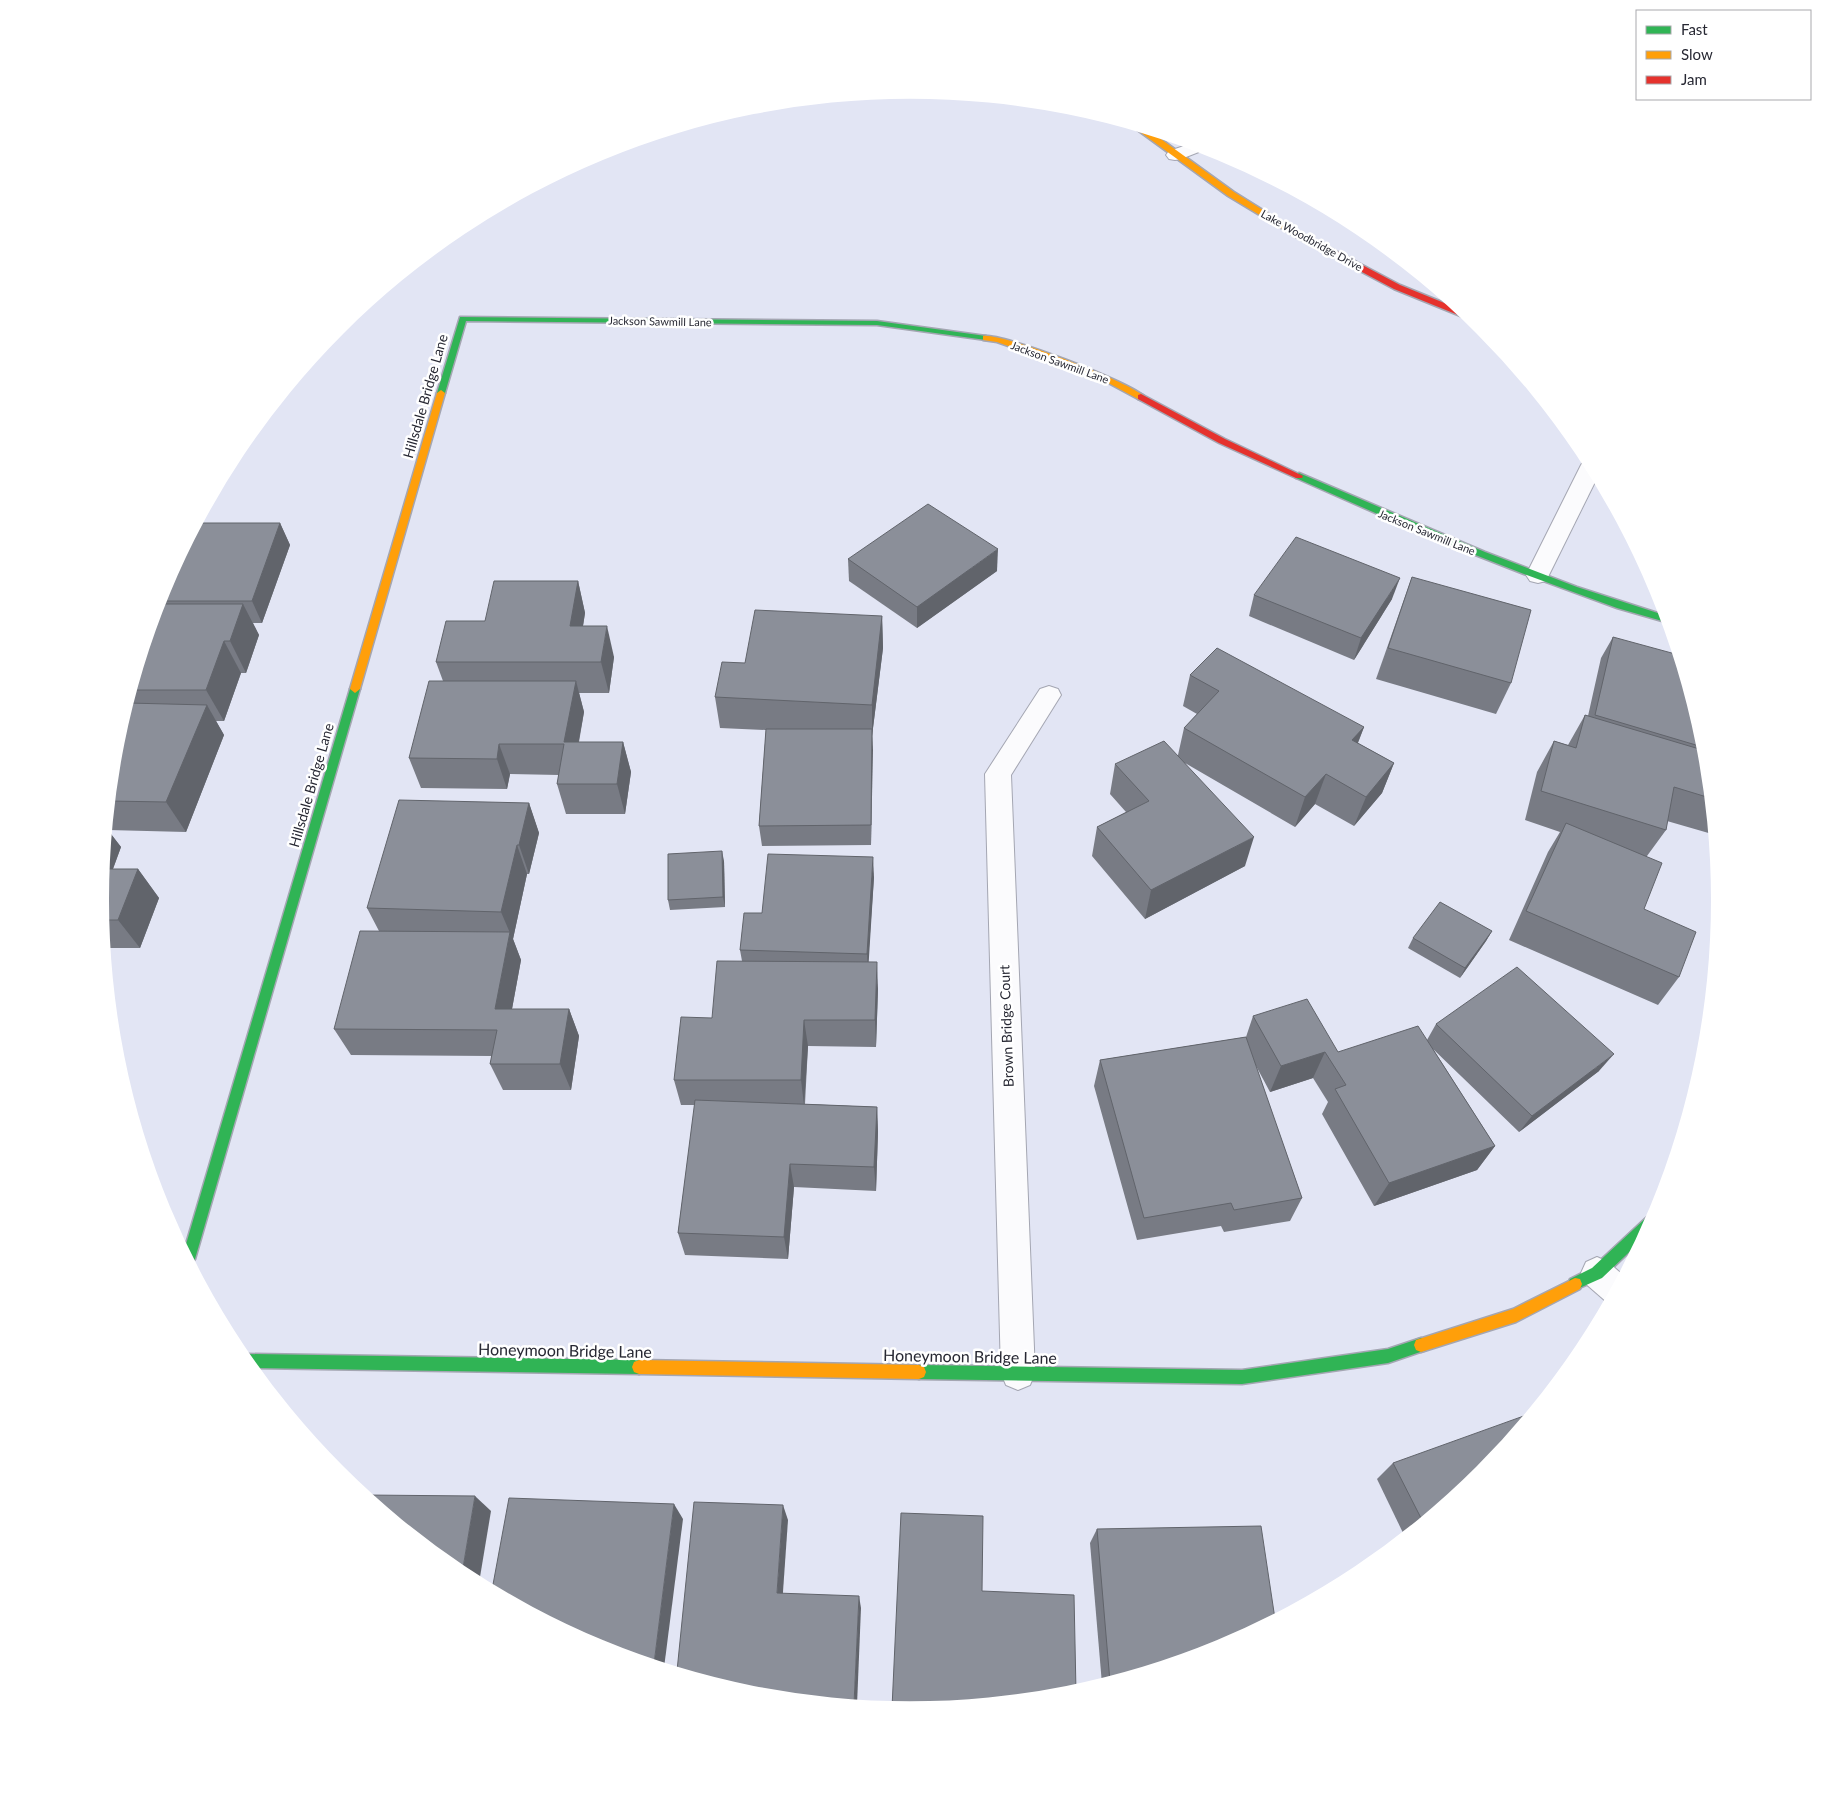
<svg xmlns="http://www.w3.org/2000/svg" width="1821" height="1800" viewBox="0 0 1821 1800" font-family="Lato,sans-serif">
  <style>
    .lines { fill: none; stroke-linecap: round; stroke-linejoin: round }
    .street-casing { stroke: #a4a6b2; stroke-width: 2 }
    .fast-casing { stroke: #a4a6b2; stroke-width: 3 }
    .slow-casing { stroke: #a4a6b2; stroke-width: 3 }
    .jam-casing { stroke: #a4a6b2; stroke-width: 3 }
    .street { fill: #fbfbfd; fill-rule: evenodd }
    .fast { fill: #30b455; fill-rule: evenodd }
    .slow { fill: #ff9f0a; fill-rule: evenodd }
    .jam { fill: #e5322d; fill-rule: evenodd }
    .wall { fill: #787b84 }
    .shaded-wall { fill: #61646b }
    .building { fill: #8b8f99; stroke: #61646b }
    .labels { text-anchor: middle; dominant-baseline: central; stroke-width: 5; stroke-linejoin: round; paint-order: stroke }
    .far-street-label { font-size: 11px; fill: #272833; stroke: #fff }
    .street-label { font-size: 14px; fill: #272833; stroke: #fff }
    .near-street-label { font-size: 16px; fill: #272833; stroke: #fff }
  </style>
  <rect width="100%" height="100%" fill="#e2e5f4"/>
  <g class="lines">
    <defs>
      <g id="street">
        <polygon points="1193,143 1209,148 1181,159 1175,160 1169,159 1166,155 1169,151"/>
        <polygon points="1589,459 1598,476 1546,581 1538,583 1530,581 1526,575 1581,465 1584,460"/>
        <polygon points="1049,686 1058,689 1061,695 1011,775 1035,1373 1030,1385 1018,1390 1006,1385 1001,1373 985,774 1040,689"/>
        <polygon points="1597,1257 1608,1262 1624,1276 1609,1304 1586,1284 1581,1273 1586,1262"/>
      </g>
      <g id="fast">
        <polygon points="460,317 877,321 986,336 990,338 986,340 877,325 466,321 445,393 441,396 438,395 437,393"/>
        <polygon points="1299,473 1485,552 1577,587 1667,616 1669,623 1617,608 1524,574 1432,538 1296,478 1295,476"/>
        <polygon points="355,685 360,689 195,1259 191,1264 184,1251 350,689"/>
        <polygon points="1654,1213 1657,1214 1645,1237 1602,1278 1575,1290 1570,1289 1568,1284 1570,1279 1592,1268 1649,1215"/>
        <polygon points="1421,1338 1426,1340 1428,1345 1426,1350 1388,1363 1242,1384 919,1379 914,1377 912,1372 914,1367 919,1365 1242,1370 1388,1349"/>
        <polygon points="246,1354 639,1360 644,1362 646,1367 644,1372 639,1374 252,1368 242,1356"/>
      </g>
      <g id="slow">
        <polygon points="1136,126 1147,129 1234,192 1303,235 1296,237 1228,196 1136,129"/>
        <path d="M 983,336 C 1003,333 1130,382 1145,397 L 1141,400 L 1138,399 L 1101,379 L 997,342 L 983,340 Z"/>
        <polygon points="441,390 445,393 360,689 355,693 350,689 437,393"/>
        <polygon points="1575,1278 1580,1279 1582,1284 1580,1289 1516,1322 1421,1352 1416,1350 1414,1345 1416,1340 1513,1309"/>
        <polygon points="639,1360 919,1365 924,1367 926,1372 924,1377 919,1379 639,1374 634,1372 632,1367 634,1362"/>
      </g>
      <g id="jam">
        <polygon points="1296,233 1302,233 1400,285 1464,311 1473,319 1468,319 1394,289 1296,237"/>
        <polygon points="1141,394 1225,439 1303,476 1302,478 1296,478 1219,443 1138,399 1138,395"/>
      </g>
    </defs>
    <use href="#street" class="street-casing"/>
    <use href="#fast" class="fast-casing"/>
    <use href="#slow" class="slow-casing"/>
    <use href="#jam" class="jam-casing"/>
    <use href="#street" class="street"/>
    <use href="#fast" class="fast"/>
    <use href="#slow" class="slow"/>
    <use href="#jam" class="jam"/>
  </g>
  <g class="wall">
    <polygon points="280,523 290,545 262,623 253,623 259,635 246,673 241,673 224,721 216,721 224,735 186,832 108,830 121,847 113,869 138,869 159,898 140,948 105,948 100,900 116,742 162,590"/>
    <polygon points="848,559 997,571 917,628 849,581"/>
    <polygon points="1412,577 1511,683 1496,714 1376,679"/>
    <polygon points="578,581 585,613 583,626 614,657 609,693 579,693 584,712 579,742 623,742 631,772 625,814 566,814 557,784 559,775 510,774 507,789 421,788 409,758 443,681 436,662 485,621"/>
    <polygon points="1254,595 1392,599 1354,660 1249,616"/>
    <polygon points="882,616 883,648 872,736 871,845 762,846 759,826 766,730 720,728 715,697 745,663"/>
    <polygon points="1613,637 1687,700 1705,742 1714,832 1712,834 1667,821 1666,830 1647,856 1644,909 1679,977 1658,1005 1509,940 1548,852 1560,832 1525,820 1537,772 1554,741 1568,745 1585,715 1588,716 1601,658"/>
    <polygon points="1190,675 1364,727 1358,743 1394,763 1382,793 1354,826 1315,804 1295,827 1185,763 1245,866 1145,919 1092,856 1097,827 1126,812 1110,794 1115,764 1178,755 1184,728 1197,714 1183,706"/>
    <polygon points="529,803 539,833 529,874 527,874 513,939 521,960 512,1009 569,1009 579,1036 571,1090 503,1090 490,1064 492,1056 351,1055 334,1029 379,931 367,908"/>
    <polygon points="724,861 725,907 670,910 668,900"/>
    <polygon points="874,877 868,962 878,989 876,1047 808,1046 805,1104 877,1107 878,1132 876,1191 794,1187 788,1259 685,1255 678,1233 695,1105 681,1105 674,1080 712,1018 742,961 740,950 762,913"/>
    <polygon points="1492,931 1486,941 1460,978 1408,948 1413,938"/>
    <polygon points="1253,1016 1338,1052 1427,1040 1436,1024 1599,1071 1519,1132 1433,1049 1495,1146 1477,1170 1374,1206 1322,1114 1328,1102 1313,1078 1270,1092 1255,1064 1302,1198 1290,1221 1224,1232 1221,1226 1137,1240 1094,1086 1100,1060 1246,1037"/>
    <polygon points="1393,1463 1483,1473 1405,1537 1377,1479"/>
    <polygon points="1097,1529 1220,1648 1102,1684 1090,1543"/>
  </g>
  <g class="shaded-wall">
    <polygon points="280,523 290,545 262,623 252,601"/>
    <polygon points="998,549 997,571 917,628 917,607"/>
    <polygon points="1400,578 1392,599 1354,660 1361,638"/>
    <polygon points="578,581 585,613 578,657 570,626"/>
    <polygon points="243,604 259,635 246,673 230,641"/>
    <polygon points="882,616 883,648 872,736 872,705"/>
    <polygon points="607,626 614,657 609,693 601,662"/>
    <polygon points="224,641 241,673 224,721 206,690"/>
    <polygon points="576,681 584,712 573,772 564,742"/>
    <polygon points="207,705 224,735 186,832 166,802"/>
    <polygon points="1364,727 1352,757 1352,740"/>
    <polygon points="872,729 873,750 871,845 871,825"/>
    <polygon points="623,742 631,772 625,814 617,784"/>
    <polygon points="499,744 510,774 507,789 497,759"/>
    <polygon points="1394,763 1382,793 1354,826 1366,797"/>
    <polygon points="1326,774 1315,804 1295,827 1305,797"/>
    <polygon points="529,803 539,833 529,874 519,845"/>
    <polygon points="107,829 121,847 102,898 101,897"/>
    <polygon points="1254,837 1245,866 1145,919 1151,890"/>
    <polygon points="517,845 527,874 513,939 521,960 507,1036 495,1009 510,933 501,912"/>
    <polygon points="722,851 724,861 725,907 723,897"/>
    <polygon points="873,857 874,877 868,973 867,954"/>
    <polygon points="138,869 159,898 140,948 118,920"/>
    <polygon points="1492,931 1486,941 1460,978 1465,968"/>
    <polygon points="877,962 878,989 876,1047 875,1020"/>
    <polygon points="569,1009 579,1036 571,1090 560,1064"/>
    <polygon points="804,1020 808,1046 804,1105 801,1080"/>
    <polygon points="1325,1052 1313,1078 1270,1092 1281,1066"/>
    <polygon points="1614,1054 1599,1071 1519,1132 1532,1116"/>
    <polygon points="877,1107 878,1132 876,1191 874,1167"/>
    <polygon points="1495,1146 1477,1170 1374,1206 1389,1183"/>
    <polygon points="790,1164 794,1187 788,1259 784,1237"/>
    <polygon points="475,1496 491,1511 479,1583 462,1574"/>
    <polygon points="674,1504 683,1519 664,1668 654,1664"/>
    <polygon points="783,1505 788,1520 782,1606 777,1593"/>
    <polygon points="859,1596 861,1608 857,1705 854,1704"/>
  </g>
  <g class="building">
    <polygon points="928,504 998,549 917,607 848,559"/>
    <polygon points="198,523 280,523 252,601 159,601 162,590"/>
    <polygon points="1296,537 1400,578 1361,638 1254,595"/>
    <polygon points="1412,577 1531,610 1511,683 1388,648"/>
    <polygon points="494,581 578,581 570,626 607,626 601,662 436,662 446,621 485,621"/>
    <polygon points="158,604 243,604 230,641 224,641 206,690 132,690"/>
    <polygon points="755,610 882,616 872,705 715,697 722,662 745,663"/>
    <polygon points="1613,637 1679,655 1689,689 1687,700 1693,702 1705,742 1706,748 1595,715"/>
    <polygon points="1217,648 1364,727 1352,740 1394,763 1366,797 1326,774 1305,797 1184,728 1219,691 1190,675"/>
    <polygon points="429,681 576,681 564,742 623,742 617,784 557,784 564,744 499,744 497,759 409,758"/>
    <polygon points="128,703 207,705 166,802 110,801 116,742"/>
    <polygon points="1585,715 1706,751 1710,798 1674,787 1666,830 1541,791 1554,741 1576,748"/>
    <polygon points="766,729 872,729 871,825 759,826"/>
    <polygon points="1164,741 1254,837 1151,890 1097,827 1149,801 1115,764"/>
    <polygon points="399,800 529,803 519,845 517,845 501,912 367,908"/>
    <polygon points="1566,823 1662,863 1644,909 1696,932 1679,977 1526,911"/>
    <polygon points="722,851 723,897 668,900 668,854"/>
    <polygon points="768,854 873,857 867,954 740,950 744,913 762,913"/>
    <polygon points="104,869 138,869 118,920 103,920 100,900"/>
    <polygon points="1440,902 1492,931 1465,968 1413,938"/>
    <polygon points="360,931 510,932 495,1009 569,1009 560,1064 490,1064 497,1030 334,1029"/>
    <polygon points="717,961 877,962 875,1020 804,1020 801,1080 674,1080 681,1017 712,1018"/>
    <polygon points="1517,967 1614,1054 1532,1116 1436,1024"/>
    <polygon points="1307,999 1338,1052 1418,1026 1495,1146 1389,1183 1335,1089 1346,1085 1325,1052 1281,1066 1253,1016"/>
    <polygon points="1246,1037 1302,1198 1234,1210 1231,1203 1144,1218 1100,1060"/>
    <polygon points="695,1100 877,1107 874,1167 790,1164 784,1237 678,1233"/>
    <polygon points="1532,1413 1483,1473 1423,1522 1393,1463"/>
    <polygon points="365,1495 475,1496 462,1574 460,1573"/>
    <polygon points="509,1498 674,1504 654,1664 600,1648 492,1590"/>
    <polygon points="694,1502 783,1505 777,1593 859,1596 854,1704 752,1694 677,1671"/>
    <polygon points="901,1513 983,1516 982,1591 1074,1595 1076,1692 1068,1694 910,1710 892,1708"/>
    <polygon points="1261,1526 1275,1619 1220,1648 1110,1682 1097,1529"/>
  </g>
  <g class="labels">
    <g class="far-street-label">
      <text transform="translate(1312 240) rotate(29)">Lake Woodbridge Drive</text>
      <text transform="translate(660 321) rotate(1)">Jackson Sawmill Lane</text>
      <text transform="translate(1060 362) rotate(20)">Jackson Sawmill Lane</text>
      <text transform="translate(1427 532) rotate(22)">Jackson Sawmill Lane</text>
    </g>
    <g class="street-label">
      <text transform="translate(425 396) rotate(-74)">Hillsdale Bridge Lane</text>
      <text transform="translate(311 785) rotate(-74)">Hillsdale Bridge Lane</text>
      <text transform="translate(1006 1026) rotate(-92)">Brown Bridge Court</text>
    </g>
    <g class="near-street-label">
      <text transform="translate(565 1350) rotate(1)">Honeymoon Bridge Lane</text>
      <text transform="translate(970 1356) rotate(1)">Honeymoon Bridge Lane</text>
    </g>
  </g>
  <path d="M0 0H1821V1800H0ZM109 900a801 801 0 1 1 1602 0a801 801 0 1 1-1602 0Z" fill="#fff" fill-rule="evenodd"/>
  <rect x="1636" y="10" width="175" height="90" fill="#ffffff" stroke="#a9a9ad"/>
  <rect x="1646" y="26" width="25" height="8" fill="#30b455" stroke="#a9a9ad"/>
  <text x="1681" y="35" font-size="15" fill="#272833">Fast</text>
  <rect x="1646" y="51" width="25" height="8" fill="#ff9f0a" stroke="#a9a9ad"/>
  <text x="1681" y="60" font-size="15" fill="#272833">Slow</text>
  <rect x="1646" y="76" width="25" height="8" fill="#e5322d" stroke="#a9a9ad"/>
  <text x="1681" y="85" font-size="15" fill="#272833">Jam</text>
</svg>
